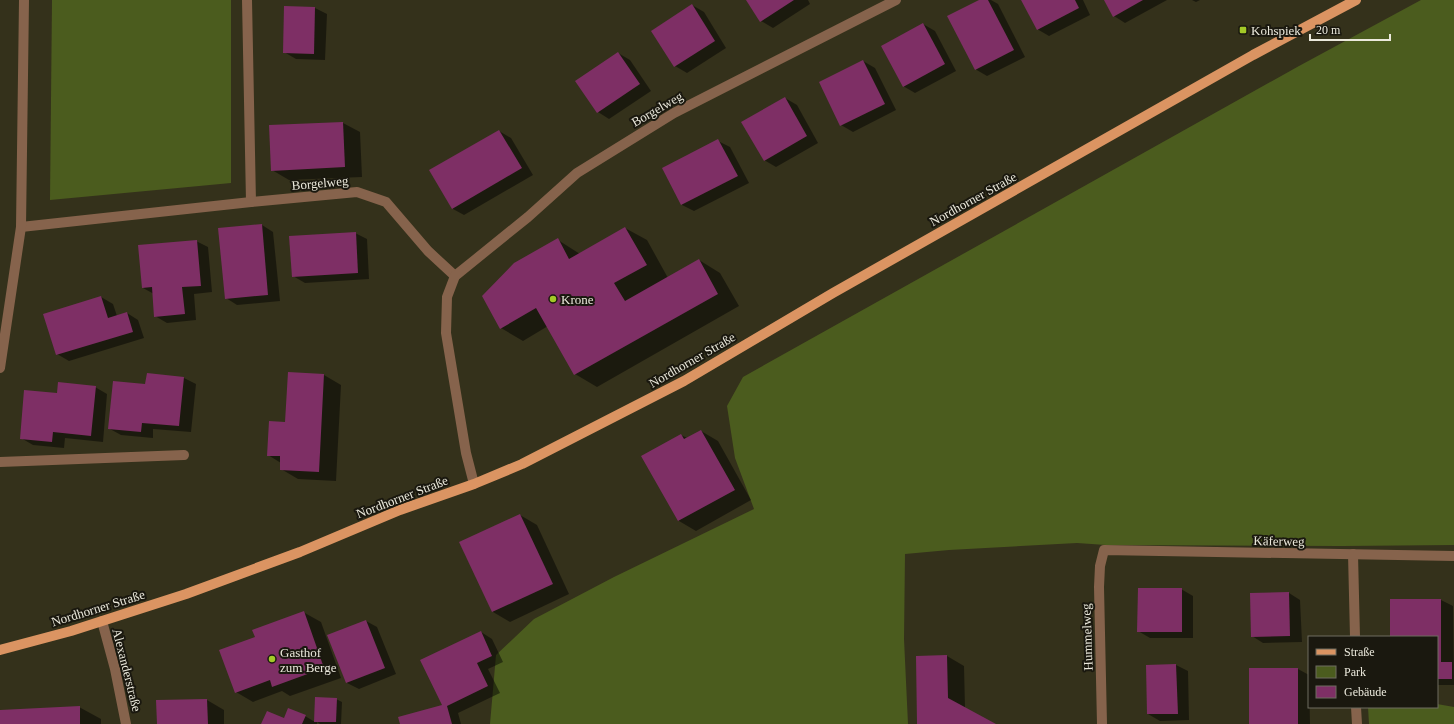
<svg xmlns="http://www.w3.org/2000/svg" width="1454" height="724" viewBox="0 0 1454 724" font-family="'Times New Roman',serif">
  <style>
    .green { fill: #4b5c1e }
    .shadow { fill: #0007 }
    .building { fill: #7e2f65 }
    .lines { fill: none; stroke-linecap: round; stroke-linejoin: round }
    .minor { stroke: #86634c; stroke-width: 10 }
    .major { stroke: #db9462; stroke-width: 10 }
    .poi-dot { fill: #a3c927; stroke: #1a180f; stroke-width: 1.5 }
    .labels { text-anchor: middle; dominant-baseline: central; stroke-width: 4; stroke-linejoin: round; paint-order: stroke }
    .poi-label { font-size: 13px; fill: #ebe9dc; stroke: #1a180f; text-anchor: start }
    .street-label { font-size: 13px; fill: #ebe9dc; stroke: #1a180f }
  </style>
  <rect width="100%" height="100%" fill="#34311b"/>
  <g class="green">
    <polygon points="52,0 231,0 231,183 50,200"/>
    <polygon points="1421,0 1454,0 1454,545 1342,546 1106,545 1077,543 949,550 905,554 904,639 908,724 490,724 496,655 534,619 614,577 754,509 735,458 727,406 743,377 1299,66"/>
    <polygon points="1437,704 1454,707 1454,724 1369,724 1368,707 1437,707"/>
  </g>
  <g class="shadow">
    <polygon points="747,0 808,0 810,4 773,28 761,21"/>
    <polygon points="981,0 991,0 998,4 1025,57 987,76 975,69"/>
    <polygon points="1022,0 1083,0 1090,15 1049,36 1037,29"/>
    <polygon points="1105,0 1167,0 1125,23 1114,16"/>
    <polygon points="1192,0 1200,0 1196,2"/>
    <polygon points="692,5 704,12 726,48 687,73 675,66 652,31"/>
    <polygon points="315,8 327,14 325,60 296,59 284,52"/>
    <polygon points="923,24 935,31 956,71 915,93 903,86"/>
    <polygon points="618,53 630,60 651,91 609,119 598,112"/>
    <polygon points="863,61 875,68 896,110 853,132 841,125"/>
    <polygon points="785,98 797,105 818,143 776,167 764,160"/>
    <polygon points="343,123 360,132 362,177 289,180 272,170"/>
    <polygon points="499,131 511,138 533,175 464,215 453,209 431,170"/>
    <polygon points="718,141 730,147 749,183 694,211 682,205 664,169"/>
    <polygon points="262,225 273,232 280,301 237,305 226,298"/>
    <polygon points="625,228 647,240 668,278 699,260 720,273 739,306 597,387 575,374 548,326 523,341 501,328 558,240 580,254"/>
    <polygon points="355,233 367,239 369,279 305,283 293,276"/>
    <polygon points="196,241 208,247 212,292 194,294 196,320 167,323 155,316 154,294 143,288"/>
    <polygon points="101,297 113,304 117,316 127,313 138,320 144,338 69,361 57,354"/>
    <polygon points="324,375 341,385 336,481 298,479 281,469 281,463 268,455 286,423"/>
    <polygon points="184,378 196,384 191,432 153,429 153,438 121,435 110,429 146,385"/>
    <polygon points="95,387 107,394 103,442 65,438 64,448 33,445 21,438 58,394"/>
    <polygon points="701,431 718,441 751,500 696,531 679,521 643,456 681,435 687,438"/>
    <polygon points="520,515 537,525 569,594 510,622 493,612 460,543"/>
    <polygon points="1181,589 1193,596 1193,638 1150,638 1138,631"/>
    <polygon points="1289,593 1300,600 1302,642 1263,643 1252,636"/>
    <polygon points="1391,600 1441,600 1453,606 1454,685 1437,685 1437,637 1391,637"/>
    <polygon points="303,612 321,622 341,678 290,696 282,691 253,702 236,692 256,637"/>
    <polygon points="366,621 377,627 396,674 359,689 347,683"/>
    <polygon points="481,632 492,639 503,662 488,669 500,693 458,713 461,724 401,724 443,705"/>
    <polygon points="947,656 964,666 965,708 994,724 918,724 917,657"/>
    <polygon points="1176,665 1188,671 1189,720 1160,721 1148,714 1147,666"/>
    <polygon points="1298,669 1309,675 1310,724 1250,724"/>
    <polygon points="336,699 342,702 341,724 320,724 317,722 317,724 263,724 284,719 305,716 315,722"/>
    <polygon points="207,700 224,710 224,724 158,724"/>
    <polygon points="79,707 101,719 101,724 0,724 0,711"/>
  </g>
  <g class="building">
    <polygon points="746,0 794,0 760,22"/>
    <polygon points="979,0 988,0 1014,50 975,70 947,16"/>
    <polygon points="1021,0 1075,0 1079,8 1037,30"/>
    <polygon points="1104,0 1143,0 1113,17"/>
    <polygon points="692,4 715,41 674,67 651,31"/>
    <polygon points="284,6 315,7 314,54 283,53"/>
    <polygon points="923,23 945,64 903,87 881,46"/>
    <polygon points="618,52 640,84 597,113 575,81"/>
    <polygon points="863,60 885,104 840,126 819,82"/>
    <polygon points="785,97 807,136 764,161 741,122"/>
    <polygon points="343,122 345,167 271,171 269,125"/>
    <polygon points="499,130 522,168 452,209 429,170"/>
    <polygon points="718,139 738,176 681,205 662,168"/>
    <polygon points="262,224 268,295 225,299 218,228"/>
    <polygon points="625,227 647,265 614,283 625,301 699,259 718,294 574,375 536,308 500,329 482,296 514,263 558,238 569,259"/>
    <polygon points="356,232 358,273 292,277 289,236"/>
    <polygon points="197,240 201,286 182,287 185,314 154,317 152,287 142,288 138,245"/>
    <polygon points="101,296 108,318 127,312 133,332 56,355 43,314"/>
    <polygon points="288,372 324,374 319,472 280,470 280,456 267,456 269,421 285,422"/>
    <polygon points="147,373 184,377 179,426 142,423 141,432 108,429 113,381 145,384"/>
    <polygon points="58,382 96,386 91,436 53,432 52,442 20,439 24,390 57,393"/>
    <polygon points="701,430 735,490 678,521 641,456 681,434 684,439"/>
    <polygon points="520,514 553,584 492,612 459,542"/>
    <polygon points="1138,588 1182,588 1182,632 1137,632"/>
    <polygon points="1289,592 1290,636 1251,637 1250,593"/>
    <polygon points="1390,599 1441,599 1441,662 1452,662 1452,679 1437,679 1437,637 1390,637"/>
    <polygon points="304,611 324,668 272,687 270,680 235,693 219,650 255,637 252,630"/>
    <polygon points="366,620 385,668 346,683 327,635"/>
    <polygon points="481,631 492,656 477,663 488,686 447,706 452,724 400,724 398,717 442,705 420,660"/>
    <polygon points="947,655 948,698 996,724 917,724 916,656"/>
    <polygon points="1176,664 1178,714 1147,714 1146,665"/>
    <rect x="1249" y="668" width="49" height="56"/>
    <polygon points="315,697 337,698 336,722 314,722"/>
    <polygon points="207,699 208,724 157,724 156,700"/>
    <polygon points="80,706 80,724 0,724 0,710"/>
    <polygon points="288,708 306,715 302,724 261,724 267,711 284,718"/>
  </g>
  <g class="lines">
    <g class="minor">
      <polyline points="247,0 251,202"/>
      <polyline points="21,227 251,202 357,192 386,202 428,251 455,276"/>
      <polyline points="0,368 21,227 24,0"/>
      <polyline points="0,462 184,455"/>
      <polyline points="474,484 466,453 446,333 447,297 455,276 528,217 577,173 674,113 896,0"/>
      <polyline points="1353,554 1355,637"/>
      <polyline points="102,621 115,669 126,724"/>
      <polyline points="1356,707 1357,724"/>
      <polyline points="1102,724 1099,587 1100,566 1104,550 1454,556"/>
    </g>
    <polyline class="major" points="0,650 71,631 186,594 300,552 400,510 474,484 522,464 684,381 833,293 1253,55 1356,0"/>
  </g>
  <g class="poi-dot">
    <rect x="1239" y="26" width="8" height="8" rx="2"/>
    <circle cx="553" cy="299" r="4"/>
    <circle cx="272" cy="659" r="4"/>
  </g>
  <g class="labels">
    <g class="poi-label">
      <text x="1251" y="30">Kohspiek</text>
      <text x="561" y="299">Krone</text>
      <text x="280" y="652">Gasthof<tspan x="280" dy="15">zum Berge</tspan></text>
    </g>
    <g class="street-label">
      <text transform="translate(657 109) rotate(-30)">Borgelweg</text>
      <text transform="translate(320 183) rotate(-5)">Borgelweg</text>
      <text transform="translate(973 199) rotate(-29)">Nordhorner Straße</text>
      <text transform="translate(692 360) rotate(-30)">Nordhorner Straße</text>
      <text transform="translate(402 497) rotate(-21)">Nordhorner Straße</text>
      <text transform="translate(1279 541) rotate(1)">Käferweg</text>
      <text transform="translate(98 608) rotate(-17)">Nordhorner Straße</text>
      <text transform="translate(1087 637) rotate(-92)">Hummelweg</text>
      <text transform="translate(127 670) rotate(76)">Alexanderstraße</text>
    </g>
  </g>
  <rect x="1308" y="636" width="130" height="72" fill="#1a180f" stroke="#6e6c61"/>
  <rect x="1316" y="649" width="20" height="6" fill="#db9462" stroke="#6e6c61"/>
  <text x="1344" y="656" font-size="12" fill="#ebe9dc">Straße</text>
  <rect x="1316" y="666" width="20" height="12" fill="#4b5c1e" stroke="#6e6c61"/>
  <text x="1344" y="676" font-size="12" fill="#ebe9dc">Park</text>
  <rect x="1316" y="686" width="20" height="12" fill="#7e2f65" stroke="#6e6c61"/>
  <text x="1344" y="696" font-size="12" fill="#ebe9dc">Gebäude</text>
  <path d="M1310 34v6h80v-6" fill="none" stroke="#ebe9dc" stroke-width="2"/>
  <text x="1316" y="34" font-size="12" fill="#ebe9dc" stroke="#1a180f" stroke-width="3" paint-order="stroke">20 m</text>
</svg>
